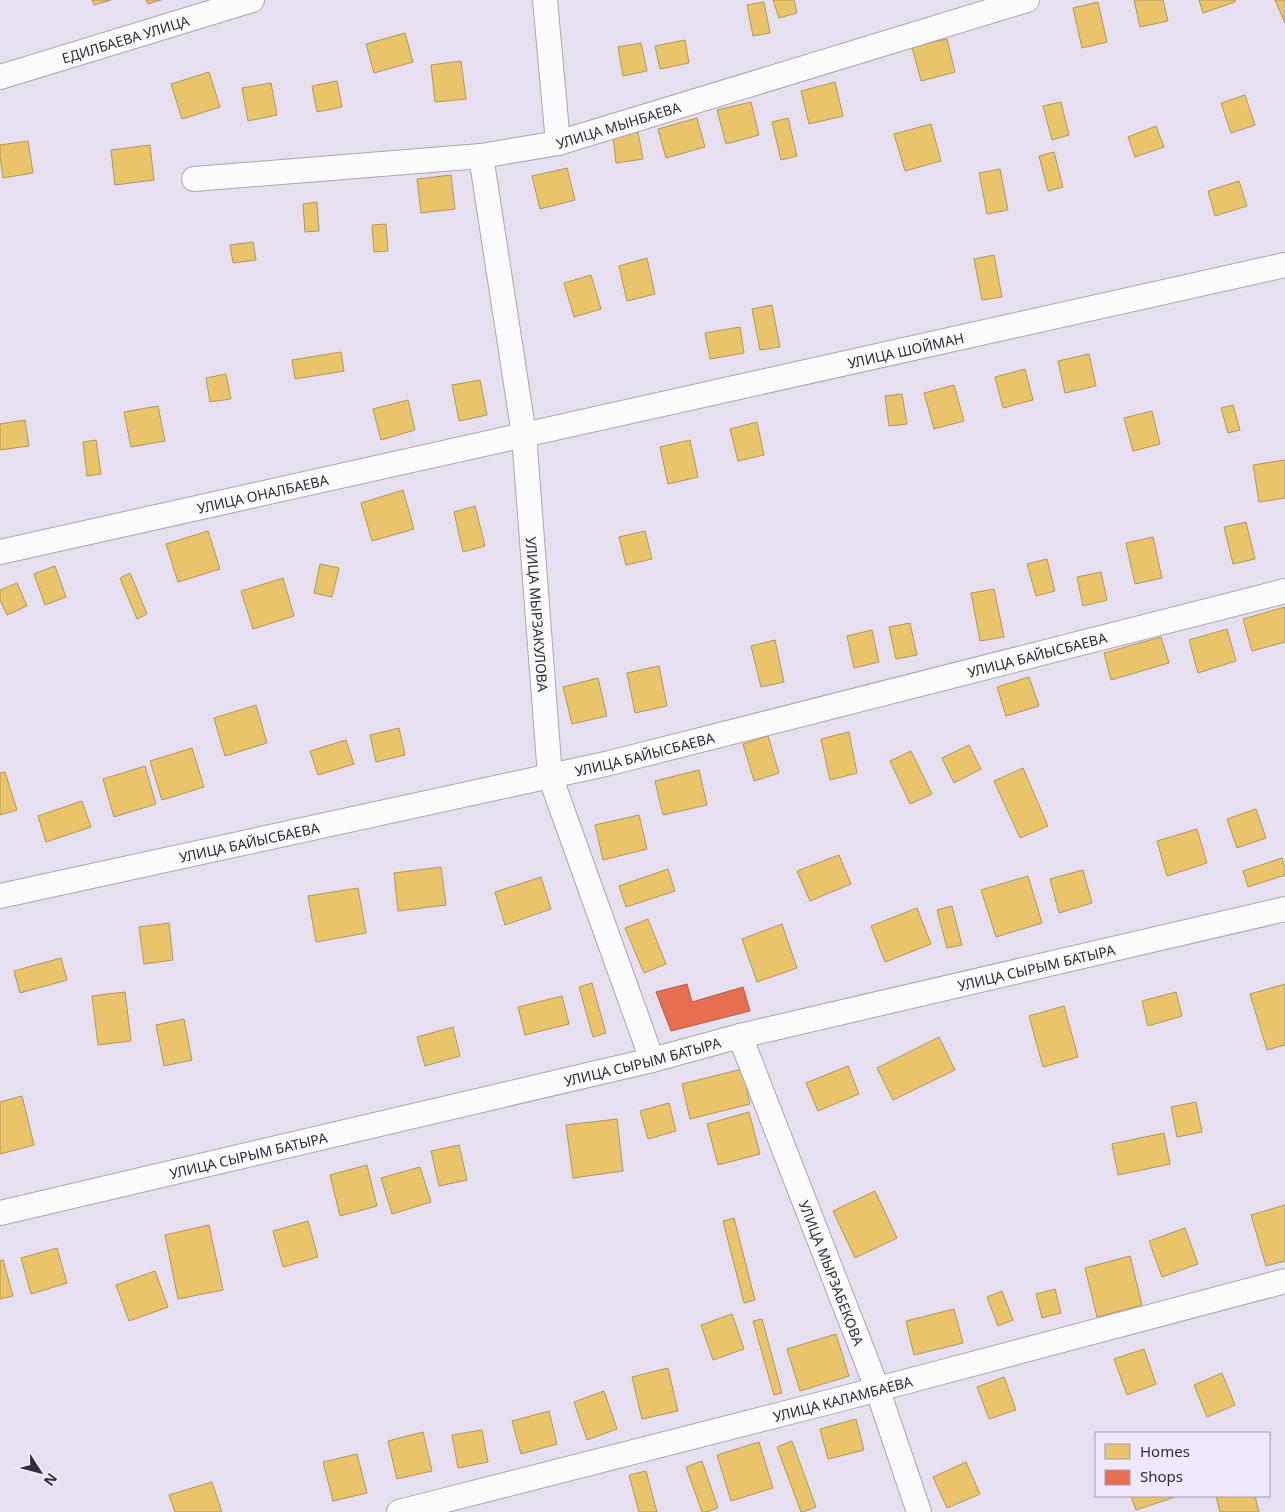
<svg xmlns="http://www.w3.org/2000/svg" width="1285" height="1512" viewBox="0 0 1285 1512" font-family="'Noto Sans',sans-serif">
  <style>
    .homes { fill: #e9c46a; stroke: #b2965a }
    .shops { fill: #e76f51; stroke: #b05b49 }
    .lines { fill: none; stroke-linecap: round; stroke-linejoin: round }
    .minor-casing { stroke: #aba6b2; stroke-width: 26 }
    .minor { stroke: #fbfafd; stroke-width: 24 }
    .labels { text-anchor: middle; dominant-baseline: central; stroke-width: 5; stroke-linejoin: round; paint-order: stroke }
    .street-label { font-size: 14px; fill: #302b36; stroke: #f1e7fe }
  </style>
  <rect width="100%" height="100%" fill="#e6dfef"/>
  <g class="homes">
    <polygon points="92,0 111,0 94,5"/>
    <polygon points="146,0 161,0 148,4"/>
    <polygon points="773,0 794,0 797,13 779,18"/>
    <polygon points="1134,0 1163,0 1168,21 1140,27"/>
    <polygon points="1199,0 1235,0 1235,2 1203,13"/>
    <polygon points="1275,0 1285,0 1285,23"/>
    <polygon points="764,2 770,33 753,36 747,5"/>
    <polygon points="1098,2 1107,42 1082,48 1073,8"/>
    <polygon points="405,33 413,62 374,73 366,44"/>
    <polygon points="947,39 955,72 921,81 912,47"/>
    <polygon points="685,40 689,63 660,69 655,46"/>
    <polygon points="641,43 647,71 623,76 618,47"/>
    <polygon points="461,61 466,99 435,102 431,65"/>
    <polygon points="209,72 220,107 182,119 171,84"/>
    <polygon points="337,81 342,107 317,112 312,86"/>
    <polygon points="835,82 843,116 809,124 801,91"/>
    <polygon points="271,83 277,115 248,121 242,88"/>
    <polygon points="1245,95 1255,125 1231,133 1221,103"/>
    <polygon points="751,102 759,135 726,144 717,110"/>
    <polygon points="1061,102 1069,135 1052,140 1043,106"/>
    <polygon points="697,118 705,147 666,158 658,129"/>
    <polygon points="788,118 797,156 781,160 772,122"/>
    <polygon points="931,124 941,161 905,171 894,134"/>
    <polygon points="1156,126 1164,147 1135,157 1128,137"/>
    <polygon points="638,132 643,159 616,163 613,136"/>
    <polygon points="28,141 33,173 3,178 0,156 0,145"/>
    <polygon points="150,145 154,180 115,185 111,150"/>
    <polygon points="1054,152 1063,187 1048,191 1039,156"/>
    <polygon points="567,168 575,200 540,209 532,176"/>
    <polygon points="1000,169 1008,210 987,214 979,173"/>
    <polygon points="451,175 455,209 421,213 417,179"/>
    <polygon points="1239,181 1247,206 1215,216 1208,191"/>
    <polygon points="317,202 319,231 305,232 303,204"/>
    <polygon points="386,224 388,251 374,252 372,225"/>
    <polygon points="253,242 256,260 233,263 230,245"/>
    <polygon points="994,255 1002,297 982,300 974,259"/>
    <polygon points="647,258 655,294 627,301 619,266"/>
    <polygon points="591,275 601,309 574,317 564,283"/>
    <polygon points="772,305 780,347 760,350 752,309"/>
    <polygon points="740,327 744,353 710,359 705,333"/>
    <polygon points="341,352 344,371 295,379 292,360"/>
    <polygon points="1089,354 1096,386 1065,393 1058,361"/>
    <polygon points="1025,369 1033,400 1003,408 995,377"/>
    <polygon points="226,374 231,399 210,402 206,378"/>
    <polygon points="480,380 487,415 459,421 452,385"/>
    <polygon points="954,385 964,421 934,429 924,393"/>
    <polygon points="902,394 907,424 889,426 885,396"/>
    <polygon points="408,400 415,430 381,440 373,409"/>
    <polygon points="1233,405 1240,430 1228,433 1221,408"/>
    <polygon points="158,406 165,441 131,447 124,412"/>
    <polygon points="1152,411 1160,444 1133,451 1124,418"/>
    <polygon points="25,420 29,446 0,450 0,424"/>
    <polygon points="757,422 764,455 738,461 730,429"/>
    <polygon points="96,440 101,474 87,476 83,442"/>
    <polygon points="690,440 698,477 668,484 660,447"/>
    <polygon points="1285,460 1285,498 1259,502 1253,465"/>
    <polygon points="403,490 414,529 372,541 361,503"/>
    <polygon points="475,506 485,546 463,552 454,512"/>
    <polygon points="1246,522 1255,559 1233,564 1224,527"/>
    <polygon points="208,531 220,569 178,582 166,544"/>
    <polygon points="645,531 652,559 626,565 619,537"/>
    <polygon points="1153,537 1162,578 1135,584 1126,543"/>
    <polygon points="1047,559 1055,591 1036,596 1027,564"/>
    <polygon points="320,564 339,568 332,597 314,593"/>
    <polygon points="55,566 66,597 45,605 34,574"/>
    <polygon points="1101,572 1107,600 1083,606 1077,577"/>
    <polygon points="130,573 147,614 137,619 120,578"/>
    <polygon points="283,578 294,616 253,629 241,591"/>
    <polygon points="17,583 27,606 7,615 0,600 0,590"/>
    <polygon points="994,589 1004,637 980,641 971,593"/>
    <polygon points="1285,607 1285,642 1252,651 1243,619"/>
    <polygon points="910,623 917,655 896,659 889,627"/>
    <polygon points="1227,629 1236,661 1198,673 1189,640"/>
    <polygon points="872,630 879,662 854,668 847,636"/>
    <polygon points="1161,637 1169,663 1111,680 1104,653"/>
    <polygon points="775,640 784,682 761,687 751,646"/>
    <polygon points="659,666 667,706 635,713 627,673"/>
    <polygon points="1029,677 1039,706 1006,716 997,687"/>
    <polygon points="598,678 607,716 572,724 563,687"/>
    <polygon points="256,705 267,743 225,756 214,718"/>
    <polygon points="399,728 405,755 376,762 370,735"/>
    <polygon points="849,732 857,773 830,780 821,739"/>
    <polygon points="768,736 779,773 754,781 743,744"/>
    <polygon points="346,740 354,764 318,775 310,751"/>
    <polygon points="969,745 981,769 954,783 942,758"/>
    <polygon points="192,748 204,787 162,800 150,761"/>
    <polygon points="911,751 932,794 910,804 890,761"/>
    <polygon points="145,766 156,804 114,817 103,779"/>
    <polygon points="1023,768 1048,826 1020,838 994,781"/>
    <polygon points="699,770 707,805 663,815 655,781"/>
    <polygon points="5,772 17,810 0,815 0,773"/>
    <polygon points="82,801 91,827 46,842 38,816"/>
    <polygon points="1256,809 1266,838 1237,848 1227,819"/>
    <polygon points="639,815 647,849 603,860 595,825"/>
    <polygon points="1197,829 1207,863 1167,876 1157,841"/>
    <polygon points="839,855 851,884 810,901 797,871"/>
    <polygon points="1282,858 1285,868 1285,875 1248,887 1243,871"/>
    <polygon points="441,867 446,905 398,911 394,873"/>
    <polygon points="668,869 675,891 626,907 619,886"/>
    <polygon points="1083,870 1092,903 1059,913 1050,879"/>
    <polygon points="1028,876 1042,923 996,937 981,890"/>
    <polygon points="541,877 551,909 505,925 495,892"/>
    <polygon points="358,888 366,933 316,942 308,896"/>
    <polygon points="952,906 962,945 947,948 937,910"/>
    <polygon points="917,908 931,944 885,962 871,926"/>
    <polygon points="648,919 666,964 644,973 625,928"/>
    <polygon points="169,923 173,960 144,964 139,927"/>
    <polygon points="782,924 797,968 757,982 742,939"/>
    <polygon points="61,958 67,980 20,993 14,971"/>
    <polygon points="592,983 606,1033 593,1037 579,987"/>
    <polygon points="1285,984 1285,1045 1267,1050 1250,994"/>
    <polygon points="125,992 131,1041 98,1045 92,996"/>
    <polygon points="1176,992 1182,1016 1148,1026 1142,1001"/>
    <polygon points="562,996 569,1024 525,1035 518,1007"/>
    <polygon points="1064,1006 1078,1057 1043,1067 1029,1016"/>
    <polygon points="184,1019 192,1060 164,1066 156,1025"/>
    <polygon points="453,1027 460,1056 425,1066 417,1037"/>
    <polygon points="939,1037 955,1070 893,1100 877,1068"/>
    <polygon points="848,1066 859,1094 818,1111 806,1083"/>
    <polygon points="742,1069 750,1104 690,1119 682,1084"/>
    <polygon points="22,1096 34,1145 0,1154 0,1102"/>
    <polygon points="1196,1102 1202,1132 1177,1137 1171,1107"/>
    <polygon points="669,1103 676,1131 648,1139 640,1111"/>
    <polygon points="749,1112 760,1154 718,1165 707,1124"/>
    <polygon points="617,1119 623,1171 573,1178 566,1125"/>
    <polygon points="1164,1133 1170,1164 1118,1175 1112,1144"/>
    <polygon points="459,1145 467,1180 439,1186 431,1151"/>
    <polygon points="367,1165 377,1206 340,1216 330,1175"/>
    <polygon points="420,1167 431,1202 392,1214 381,1178"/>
    <polygon points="875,1191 897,1238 855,1258 833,1211"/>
    <polygon points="1285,1205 1285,1261 1266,1266 1251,1215"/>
    <polygon points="734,1218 755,1300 744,1303 723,1221"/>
    <polygon points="308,1221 318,1257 283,1267 273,1231"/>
    <polygon points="209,1225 223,1290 178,1299 165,1235"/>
    <polygon points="1185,1228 1198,1264 1162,1277 1149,1241"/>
    <polygon points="57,1248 67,1283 31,1294 21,1258"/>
    <polygon points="1130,1256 1142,1305 1097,1317 1085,1268"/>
    <polygon points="3,1260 13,1296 0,1299 0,1261"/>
    <polygon points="155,1271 168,1307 129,1321 116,1285"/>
    <polygon points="1055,1289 1061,1313 1042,1318 1036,1294"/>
    <polygon points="1002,1291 1013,1320 998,1326 987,1297"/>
    <polygon points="954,1309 963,1343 914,1355 906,1321"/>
    <polygon points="732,1314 744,1349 713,1360 701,1325"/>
    <polygon points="762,1319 782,1393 774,1395 753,1321"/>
    <polygon points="836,1334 849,1376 800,1391 787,1349"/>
    <polygon points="1144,1349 1156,1384 1127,1395 1114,1359"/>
    <polygon points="668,1368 678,1411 642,1419 632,1377"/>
    <polygon points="1222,1373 1235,1405 1207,1417 1194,1385"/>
    <polygon points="1004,1377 1016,1410 989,1419 977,1387"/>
    <polygon points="604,1391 617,1429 587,1440 574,1402"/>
    <polygon points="549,1411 557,1444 521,1454 512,1421"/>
    <polygon points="856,1419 864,1450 828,1459 820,1429"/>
    <polygon points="482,1430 488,1462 458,1468 452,1435"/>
    <polygon points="423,1432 432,1471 397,1479 388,1441"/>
    <polygon points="792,1441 816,1507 803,1512 801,1512 777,1447"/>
    <polygon points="759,1442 773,1488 731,1501 717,1455"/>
    <polygon points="357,1454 367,1493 333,1501 323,1462"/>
    <polygon points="702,1461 718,1508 707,1512 702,1512 686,1467"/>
    <polygon points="966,1462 980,1494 947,1508 933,1477"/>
    <polygon points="646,1471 657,1512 639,1512 629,1475"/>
    <polygon points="212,1482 222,1512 175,1512 169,1495"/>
    <polygon points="1131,1496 1174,1496 1175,1497 1136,1510"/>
    <polygon points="1216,1496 1255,1496 1259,1512 1220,1512"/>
  </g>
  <polygon class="shops" points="687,984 692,1002 743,987 750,1011 671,1031 656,992"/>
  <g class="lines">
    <defs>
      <g id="minor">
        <polyline points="545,0 558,143"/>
        <path id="s1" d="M 0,77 L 252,0"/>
        <path id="s2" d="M 481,156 L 524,435 L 550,776 L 652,1060"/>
        <path id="s3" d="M 194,179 L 481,156 L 558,143 L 1027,0"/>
        <path id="s4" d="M 0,552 L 1285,265"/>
        <path id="s5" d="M 0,896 L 610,763 L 1285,591"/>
        <path id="s6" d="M 740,1036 L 877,1388 L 919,1512"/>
        <path id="s7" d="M 0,1213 L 652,1060 L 740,1036 L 1285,909"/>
        <path id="s8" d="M 399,1512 L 833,1401 L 1285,1281"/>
      </g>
    </defs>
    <use href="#minor" class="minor-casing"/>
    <use href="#minor" class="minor"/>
  </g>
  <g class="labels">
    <g class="street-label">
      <text stroke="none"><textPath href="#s1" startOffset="131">ЕДИЛБАЕВА УЛИЦА</textPath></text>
      <text stroke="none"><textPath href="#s3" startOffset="429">УЛИЦА МЫНБАЕВА</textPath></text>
      <text stroke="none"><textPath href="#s4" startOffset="928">УЛИЦА ШОЙМАН</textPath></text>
      <text stroke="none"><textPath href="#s4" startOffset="269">УЛИЦА ОНАЛБАЕВА</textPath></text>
      <text stroke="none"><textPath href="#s2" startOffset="462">УЛИЦА МЫРЗАКУЛОВА</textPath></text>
      <text stroke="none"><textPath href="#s5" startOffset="1065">УЛИЦА БАЙЫСБАЕВА</textPath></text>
      <text stroke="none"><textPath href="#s5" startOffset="660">УЛИЦА БАЙЫСБАЕВА</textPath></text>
      <text stroke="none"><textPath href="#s5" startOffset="255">УЛИЦА БАЙЫСБАЕВА</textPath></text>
      <text stroke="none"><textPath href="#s7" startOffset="1065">УЛИЦА СЫРЫМ БАТЫРА</textPath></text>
      <text stroke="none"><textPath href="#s7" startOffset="660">УЛИЦА СЫРЫМ БАТЫРА</textPath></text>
      <text stroke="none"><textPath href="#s7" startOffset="255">УЛИЦА СЫРЫМ БАТЫРА</textPath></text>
      <text stroke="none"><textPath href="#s6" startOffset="254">УЛИЦА МЫРЗАБЕКОВА</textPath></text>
      <text stroke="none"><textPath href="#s8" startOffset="458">УЛИЦА КАЛАМБАЕВА</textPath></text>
    </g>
  </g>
  <rect x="1095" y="1432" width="175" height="65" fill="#f1e7fe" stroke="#a49cae"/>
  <rect x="1105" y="1444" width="25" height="15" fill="#e9c46a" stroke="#a49cae"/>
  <text x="1140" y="1457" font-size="15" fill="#302b36">Homes</text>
  <rect x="1105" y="1470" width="25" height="15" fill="#e76f51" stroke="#a49cae"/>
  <text x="1140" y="1482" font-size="15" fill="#302b36">Shops</text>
  <g transform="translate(40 1472) rotate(126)" stroke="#f1e7fe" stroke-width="4" paint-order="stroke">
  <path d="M0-4L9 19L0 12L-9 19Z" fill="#302b36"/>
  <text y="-8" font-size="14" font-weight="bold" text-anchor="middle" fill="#302b36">N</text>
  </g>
</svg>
